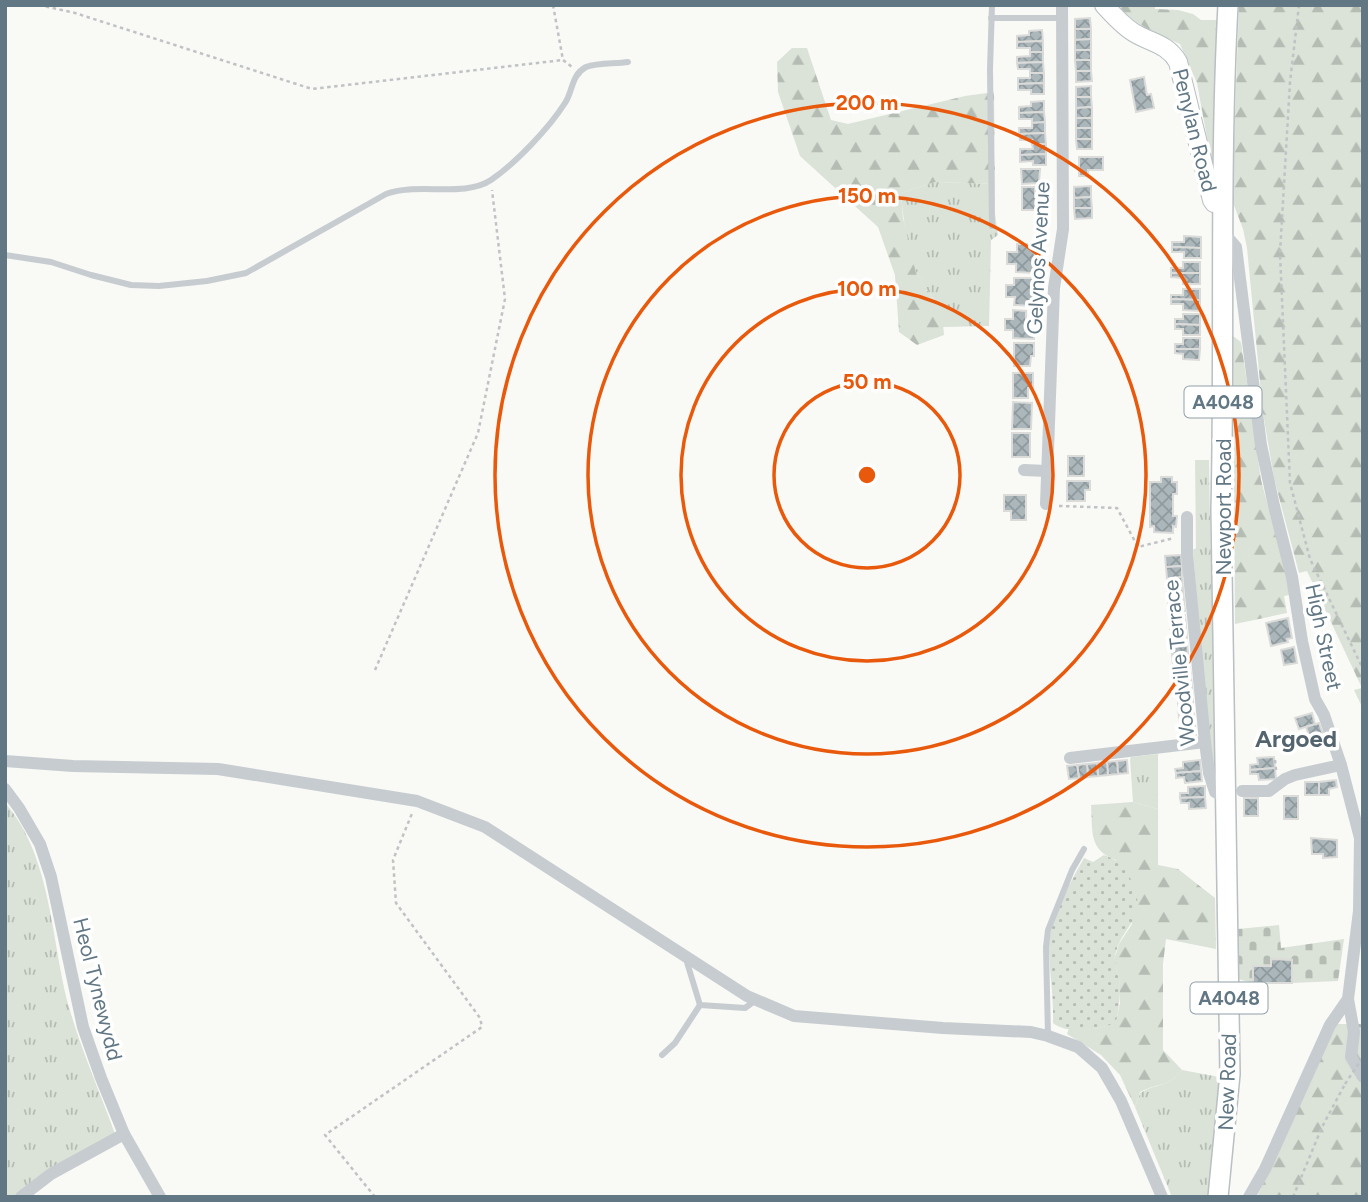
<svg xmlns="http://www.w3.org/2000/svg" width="1368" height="1202" viewBox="0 0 1368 1202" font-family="Figtree,sans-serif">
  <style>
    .grass { fill: url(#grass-tufts) }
    .forest { fill: url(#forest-firs) }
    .cemetery { fill: url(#cemetery-stones) }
    .park { fill: url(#park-dots) }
    .building { fill: url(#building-cross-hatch); stroke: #dbdbd9; stroke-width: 2 }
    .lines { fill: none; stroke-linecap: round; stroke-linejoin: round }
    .secondary-casing { stroke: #b8bfc3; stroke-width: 20 }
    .primary-casing { stroke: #b9bfc2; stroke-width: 22 }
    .path { stroke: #c0c3c5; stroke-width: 2.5; stroke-dasharray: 3.5 3.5; stroke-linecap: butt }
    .lane { stroke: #c6cccf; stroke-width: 6 }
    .street { stroke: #c6cccf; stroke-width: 12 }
    .secondary { stroke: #fff; stroke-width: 18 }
    .primary { stroke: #fff; stroke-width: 19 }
    .path-bridge { stroke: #c0c3c5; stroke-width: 2.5; stroke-dasharray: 3.5 3.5; stroke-linecap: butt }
    .ring { fill: none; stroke: #e8590c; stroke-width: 3.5 }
    .labels { text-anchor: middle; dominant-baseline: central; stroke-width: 7; stroke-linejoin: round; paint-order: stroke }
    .shield { fill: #fff; stroke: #90a0a9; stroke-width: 2 }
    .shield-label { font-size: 19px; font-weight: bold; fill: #617784 }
    .street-label { font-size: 21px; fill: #617784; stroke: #fff }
    .quarter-label { font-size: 24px; font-weight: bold; fill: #54646f; stroke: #fff }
    .centre { fill: #e8590c; stroke: #fff; stroke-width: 3.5 }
    .ring-label { font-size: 21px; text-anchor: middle; font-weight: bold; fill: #e8590c; stroke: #fff; stroke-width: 7; stroke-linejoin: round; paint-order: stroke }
  </style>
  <defs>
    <pattern id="grass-tufts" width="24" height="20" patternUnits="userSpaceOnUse" patternTransform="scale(1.75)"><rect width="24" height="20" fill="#dbe2d7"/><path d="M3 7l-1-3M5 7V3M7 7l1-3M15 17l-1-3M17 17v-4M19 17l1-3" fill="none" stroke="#b5bcb4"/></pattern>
    <pattern id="forest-firs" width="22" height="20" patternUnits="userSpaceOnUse" patternTransform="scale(1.75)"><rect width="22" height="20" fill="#dbe2d7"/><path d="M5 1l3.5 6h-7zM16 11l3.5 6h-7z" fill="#b5bcb4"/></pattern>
    <pattern id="cemetery-stones" width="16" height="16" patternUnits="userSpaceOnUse" patternTransform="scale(1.75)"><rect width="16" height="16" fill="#dbe2d7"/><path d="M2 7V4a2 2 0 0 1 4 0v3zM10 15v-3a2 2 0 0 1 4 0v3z" fill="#b5bcb4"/></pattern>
    <pattern id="park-dots" width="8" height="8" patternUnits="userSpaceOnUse" patternTransform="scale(1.75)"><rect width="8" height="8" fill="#dbe2d7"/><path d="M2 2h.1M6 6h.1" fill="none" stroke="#b5bcb4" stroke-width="1.8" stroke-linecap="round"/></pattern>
    <pattern id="building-cross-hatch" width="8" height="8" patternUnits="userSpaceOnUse" patternTransform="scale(1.75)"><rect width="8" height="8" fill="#acb7bc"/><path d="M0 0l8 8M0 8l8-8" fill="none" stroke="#8f9a9e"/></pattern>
  </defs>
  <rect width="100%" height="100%" fill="#f9f9f6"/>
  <g class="grass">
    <path d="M 935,182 L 995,184 L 995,214 L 998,235 L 991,240 L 989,326 L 943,327 C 942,302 928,295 917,274 C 907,255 903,215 901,193 Z"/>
    <path d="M 1195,460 L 1209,460 C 1210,564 1216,667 1214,771 L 1210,758 L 1193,550 L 1196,548 Z"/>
    <polygon points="1158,754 1158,809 1133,802 1130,759 1131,757"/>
    <path d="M 5,803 C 52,856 51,942 69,1007 C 81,1050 100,1092 115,1134 L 44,1174 L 13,1197 L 5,1197 Z"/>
    <path d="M 1182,1070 L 1219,1077 L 1218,1125 L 1208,1197 L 1172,1197 L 1135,1107 L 1140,1093 C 1160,1082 1167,1088 1182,1070 Z"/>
  </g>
  <g class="forest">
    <path d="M 1118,5 L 1155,5 L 1155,9 L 1178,10 L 1193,14 L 1201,20 L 1218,20 L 1214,94 L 1215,181 L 1197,83 L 1180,44 C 1159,35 1133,24 1118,5 Z"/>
    <polygon points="1239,5 1363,5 1363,709 1354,690 1362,688 1307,571 1299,573 1274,478 1263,413 1247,248 1243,229 1232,200"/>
    <polygon points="792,48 807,48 831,120 848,124 965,96 994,92 995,184 935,182 901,193 903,218 916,273 942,312 944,335 917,345 899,332 895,275 878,227 800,156 778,92 777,62"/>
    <polygon points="1233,336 1241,342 1261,480 1287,577 1289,595 1284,596 1287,613 1235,624"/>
    <path d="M 1133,802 L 1158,809 L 1158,865 L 1178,869 L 1215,898 L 1216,949 L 1166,939 L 1163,964 L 1163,1050 L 1182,1070 C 1167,1088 1160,1082 1140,1092 L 1135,1107 L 1120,1075 L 1101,1055 L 1067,1034 L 1069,1028 C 1086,1030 1101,1031 1116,1021 L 1120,1003 L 1119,977 L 1114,960 L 1119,944 L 1132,924 L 1116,860 C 1088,850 1093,831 1091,805 Z"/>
    <polygon points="1337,1024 1363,1024 1363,1197 1257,1197 1321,1055"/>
  </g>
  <polygon class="cemetery" points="1279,925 1281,948 1344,939 1338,981 1292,983 1291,960 1271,960 1271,966 1253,966 1253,983 1238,979 1238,929"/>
  <path class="park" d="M 1104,855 C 1118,860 1125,866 1131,880 C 1150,920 1122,923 1115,956 C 1114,964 1118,970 1119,978 C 1121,993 1119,1007 1116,1022 C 1101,1031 1066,1034 1053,1023 C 1054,996 1049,971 1049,945 C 1050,919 1071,881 1084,858 L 1093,862 Z"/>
  <g class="building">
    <polygon points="1090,18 1091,29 1075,29 1075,19"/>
    <polygon points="1075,29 1091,29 1091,39 1075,40"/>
    <polygon points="1042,30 1043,41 1017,42 1017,36 1029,35 1029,31"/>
    <polygon points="1091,39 1091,50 1075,50 1075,40"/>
    <polygon points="1043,41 1043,52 1030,52 1030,48 1017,48 1017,42"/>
    <rect x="1075" y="50" width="16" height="10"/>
    <polygon points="1030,52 1043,52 1043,62 1017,63 1017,57 1030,56"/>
    <polygon points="1075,60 1091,60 1091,71 1076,71"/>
    <polygon points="1043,62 1044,73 1030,73 1030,69 1018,69 1017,63"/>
    <polygon points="1076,71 1091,71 1092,81 1076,82"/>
    <polygon points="1030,73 1044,73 1044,83 1018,84 1018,78 1030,78"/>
    <polygon points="1144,77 1147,95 1151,94 1154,108 1136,112 1130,80"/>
    <polygon points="1044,83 1044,94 1031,94 1031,90 1018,90 1018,84"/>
    <polygon points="1091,86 1091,97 1076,97 1076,87"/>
    <polygon points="1076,97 1091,97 1092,107 1076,108"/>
    <polygon points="1044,101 1044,112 1019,113 1019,107 1031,106 1031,102"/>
    <polygon points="1092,107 1092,118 1076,118 1076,108"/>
    <polygon points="1044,112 1045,122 1032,123 1032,119 1019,119 1019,113"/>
    <rect x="1076" y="118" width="16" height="10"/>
    <polygon points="1045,122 1045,133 1019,134 1019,128 1032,128 1032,123"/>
    <rect x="1076" y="128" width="16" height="11"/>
    <polygon points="1045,133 1046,144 1032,144 1032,140 1020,140 1019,134"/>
    <polygon points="1076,139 1092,139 1092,149 1077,149"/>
    <polygon points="1032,144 1046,144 1046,154 1020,155 1020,149 1033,149"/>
    <polygon points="1046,154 1046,165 1033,165 1033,161 1020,162 1020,155"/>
    <polygon points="1079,157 1103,157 1103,170 1088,170 1088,176 1079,176"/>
    <polygon points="1021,169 1040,169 1039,183 1022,184"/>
    <polygon points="1091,186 1091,197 1074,198 1074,187"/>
    <polygon points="1022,187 1035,187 1035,197 1042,197 1042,210 1022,210"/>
    <polygon points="1091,197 1092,208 1074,208 1074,198"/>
    <polygon points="1074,208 1092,208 1092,218 1075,219"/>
    <polygon points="1184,236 1201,237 1201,248 1172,247 1172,242 1184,242"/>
    <polygon points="1017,244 1035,244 1034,273 1016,272 1016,264 1007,264 1007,252 1017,252"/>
    <polygon points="1172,247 1201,248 1201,258 1184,258 1184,252 1172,252"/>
    <polygon points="1183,262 1200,262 1200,273 1171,273 1171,268 1183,268"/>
    <polygon points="1171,273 1200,273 1200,284 1183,284 1183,278 1171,277"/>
    <polygon points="1014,278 1034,278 1033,306 1014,305 1015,297 1006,297 1006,285 1014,285"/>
    <polygon points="1183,289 1200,289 1200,300 1171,299 1171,295 1183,295"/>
    <polygon points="1171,299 1200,300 1200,311 1183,310 1183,304 1171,304"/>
    <polygon points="1013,310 1026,311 1026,322 1034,322 1034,339 1013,338 1013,330 1005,330 1005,319 1013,319"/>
    <polygon points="1183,314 1200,314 1200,325 1175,324 1175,319 1183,319"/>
    <polygon points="1175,324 1200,325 1200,335 1183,335 1183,329 1175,329"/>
    <polygon points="1183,338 1200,338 1200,349 1175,349 1175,344 1183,344"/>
    <polygon points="1014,343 1034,343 1034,356 1031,356 1030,366 1014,366"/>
    <polygon points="1175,349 1200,349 1199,360 1183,359 1183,354 1175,353"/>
    <polygon points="1013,373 1033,373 1033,388 1028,388 1028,398 1013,398"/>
    <polygon points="1013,402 1032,403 1031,429 1012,429"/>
    <rect x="1012" y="433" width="18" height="24"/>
    <rect x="1068" y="456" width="16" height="20"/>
    <polygon points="1161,477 1172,477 1172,482 1177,482 1177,494 1173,494 1173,516 1177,516 1176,527 1173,526 1173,533 1154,532 1154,526 1150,527 1150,482 1161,482"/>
    <polygon points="1067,481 1090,481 1090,490 1085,490 1085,501 1067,501"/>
    <polygon points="1004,495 1026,495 1026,520 1011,520 1011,511 1004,511"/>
    <polygon points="1181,555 1182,566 1166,567 1165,556"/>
    <polygon points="1182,566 1182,577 1167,579 1166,567"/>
    <polygon points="1182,577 1183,589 1167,590 1167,579"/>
    <polygon points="1183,589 1184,600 1168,601 1167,590"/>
    <polygon points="1184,600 1185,611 1169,613 1168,601"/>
    <polygon points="1185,615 1186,626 1170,627 1169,616"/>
    <polygon points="1288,618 1292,638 1287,639 1288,642 1271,646 1266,623"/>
    <polygon points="1186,626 1187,638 1171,639 1170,627"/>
    <polygon points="1187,641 1188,653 1172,654 1172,643"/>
    <polygon points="1294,647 1297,663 1284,665 1281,650"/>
    <polygon points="1188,653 1189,664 1173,665 1172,654"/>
    <polygon points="1190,667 1191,677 1176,678 1175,668"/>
    <polygon points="1191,677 1192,686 1177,688 1176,678"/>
    <polygon points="1192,686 1193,696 1178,698 1177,688"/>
    <polygon points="1193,696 1193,706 1178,707 1178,698"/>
    <polygon points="1193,706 1194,716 1179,717 1178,707"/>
    <polygon points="1312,713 1315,724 1299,729 1295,718"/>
    <polygon points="1194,716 1195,725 1180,727 1179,717"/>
    <polygon points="1319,723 1323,734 1310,738 1306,727"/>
    <polygon points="1195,725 1196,735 1181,736 1180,727"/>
    <polygon points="1274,757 1275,768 1250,770 1250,765 1258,764 1257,758"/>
    <polygon points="1127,760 1128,773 1118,774 1117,761"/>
    <polygon points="1200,760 1201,771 1176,773 1175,769 1183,768 1183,762"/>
    <polygon points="1117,761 1118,774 1108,775 1107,762"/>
    <polygon points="1107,762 1108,775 1098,776 1097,763"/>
    <polygon points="1097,763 1098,776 1088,777 1087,764"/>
    <polygon points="1087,764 1088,777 1079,778 1077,765"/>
    <polygon points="1077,765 1079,778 1069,779 1067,766"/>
    <polygon points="1275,768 1276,779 1259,780 1258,774 1250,774 1250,770"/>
    <polygon points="1201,771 1202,781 1185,783 1184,777 1176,778 1176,773"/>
    <polygon points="1336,780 1337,787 1329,789 1329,795 1319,795 1319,782"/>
    <rect x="1305" y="782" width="14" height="13"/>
    <polygon points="1205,786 1205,797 1180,798 1180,793 1188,793 1188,787"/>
    <rect x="1284" y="796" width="14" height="23"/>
    <polygon points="1205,797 1206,808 1189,809 1189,803 1181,803 1180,798"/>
    <rect x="1244" y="798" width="14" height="18"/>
    <polygon points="1311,838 1337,840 1337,857 1323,858 1323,854 1312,854"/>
    <polygon points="1271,959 1292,960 1292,983 1253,983 1253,966 1271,966"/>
  </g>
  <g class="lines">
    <defs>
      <path id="secondary" d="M 1104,5 C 1113,15 1122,25 1133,32 C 1150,43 1167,43 1178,62 L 1212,200 L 1214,203 L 1221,203"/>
      <path id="primary" d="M 1218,1197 L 1230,1074 L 1221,510 C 1225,342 1219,174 1228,5"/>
    </defs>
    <use href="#secondary" class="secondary-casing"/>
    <use href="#primary" class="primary-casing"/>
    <g class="path">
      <polyline points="39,5 75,13 312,89 563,60"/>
      <polyline points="553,5 563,60 572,67"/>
      <polyline points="1299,5 1290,82 1280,253 1290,483 1310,559 1363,669"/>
      <polyline points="1059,506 1117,508 1138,547 1174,538"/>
      <polyline points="375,670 478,433 505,299 492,190"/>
      <polyline points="1275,760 1276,770"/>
      <polyline points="375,1197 325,1135 482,1027 480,1018 396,903 393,860 413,811"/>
      <polyline points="1293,1197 1322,1127 1345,1084"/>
    </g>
    <g class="lane">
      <polyline points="991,18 1061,18"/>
      <polyline points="992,226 990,69 992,5"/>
      <path d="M 5,255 L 51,262 L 91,275 L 131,285 L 159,286 L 207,281 L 246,273 L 386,194 C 417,182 464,198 491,180 C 516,163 549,128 565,103 C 573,91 571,75 586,67 C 598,62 615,64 628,62"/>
      <polyline points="686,959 700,1005 745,1008 756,1000"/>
      <polyline points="1048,1036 1046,947 1048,930 1072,870 1084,849"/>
      <polyline points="662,1055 675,1043 700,1005"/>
    </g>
    <g class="street">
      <polyline points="1221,238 1229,239 1236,247 1261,445 1274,506 1292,577 1302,641 1315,699 1324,715 1341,765 1360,838 1359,911 1348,999 1330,1025 1265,1169 1249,1197"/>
      <polyline points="1024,470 1047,471"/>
      <polyline points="1046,504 1054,288 1063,229 1062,5"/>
      <polyline points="1187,517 1187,553 1205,742 1209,773 1215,792 1227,798"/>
      <polyline points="1070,758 1205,742"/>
      <polyline points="5,761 73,766 218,769 417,801 485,827 747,996 794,1016 943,1028 1031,1032 1048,1036 1078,1047 1102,1068 1121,1101 1162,1197"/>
      <polyline points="5,789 19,808 40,844 51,877 83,1027 101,1078 124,1134 160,1197"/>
      <polyline points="1242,791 1269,791 1285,779 1295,775 1341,765"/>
      <polyline points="1348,999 1354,1032 1351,1057 1363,1077"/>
      <polyline points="21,1197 51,1174 124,1134"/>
    </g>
    <use href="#secondary" class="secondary"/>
    <use href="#primary" class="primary"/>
    <polyline class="path-bridge" points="1345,1084 1363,1057"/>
  </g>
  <g class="ring">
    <circle cx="867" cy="475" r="93"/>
    <circle cx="867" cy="475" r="186"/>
    <circle cx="867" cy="475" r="279"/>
    <circle cx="867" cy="475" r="372"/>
  </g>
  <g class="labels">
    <g class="shield">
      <rect x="1184.5" y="386.5" width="77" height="31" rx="5"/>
      <rect x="1190.5" y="982.5" width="77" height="31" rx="5"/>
    </g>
    <g class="shield-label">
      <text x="1223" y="402">A4048</text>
      <text x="1229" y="998">A4048</text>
    </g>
    <g class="street-label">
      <text transform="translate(1195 130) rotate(76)">Penylan Road</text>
      <text transform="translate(1038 258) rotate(-87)">Gelynos Avenue</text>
      <text transform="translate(1223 507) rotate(-90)">Newport Road</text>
      <text transform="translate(1324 637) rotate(78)">High Street</text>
      <text transform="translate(1179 663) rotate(-96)">Woodville Terrace</text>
      <text transform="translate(98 989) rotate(76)">Heol Tynewydd</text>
      <text transform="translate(1227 1082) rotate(-88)">New Road</text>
    </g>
    <g class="quarter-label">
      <text x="1296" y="738">Argoed</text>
    </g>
  </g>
  <circle cx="867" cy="475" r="10" class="centre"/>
  <g class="ring-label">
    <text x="867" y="110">200 m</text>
    <text x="867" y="203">150 m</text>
    <text x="867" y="296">100 m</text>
    <text x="867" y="389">50 m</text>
  </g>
  <rect width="1368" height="1202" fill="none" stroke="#617784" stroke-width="14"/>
</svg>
